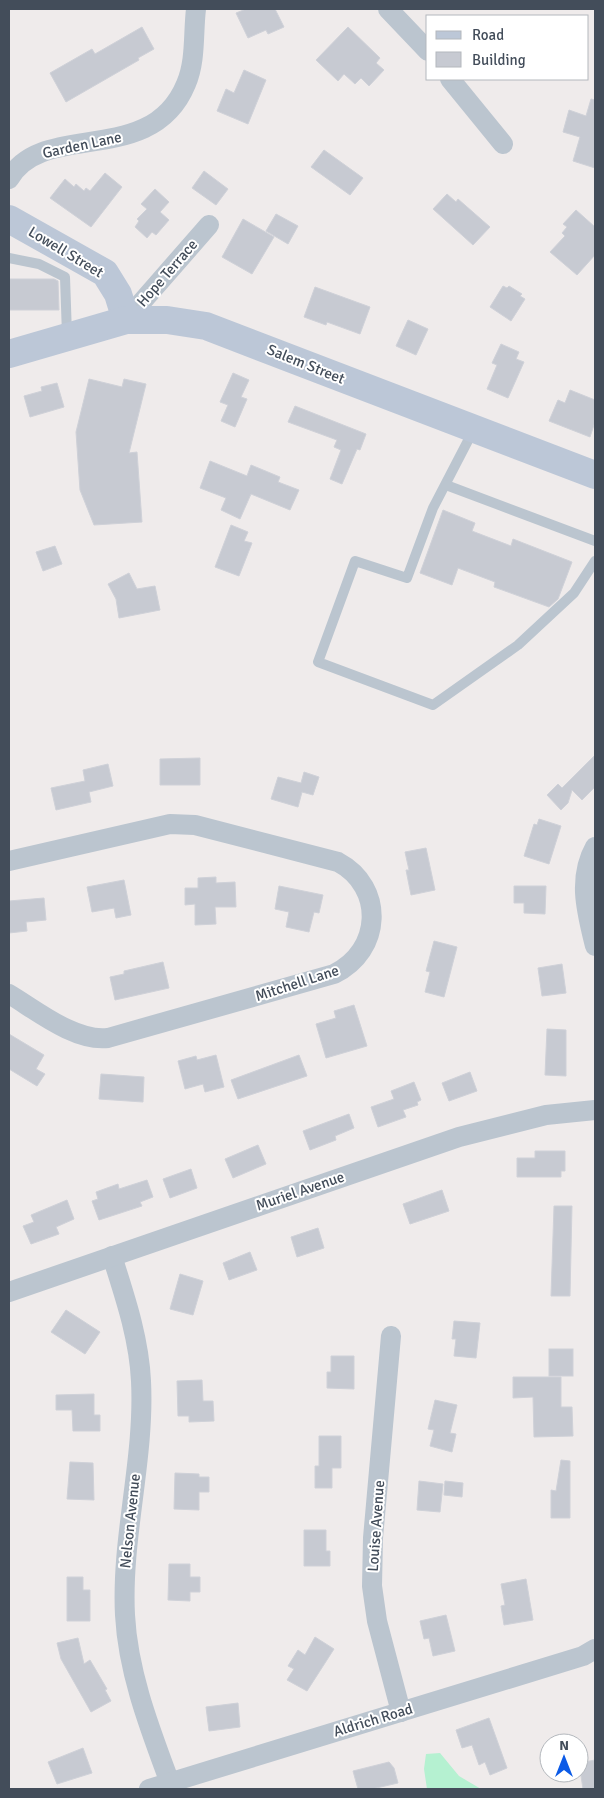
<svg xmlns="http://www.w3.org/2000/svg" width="604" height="1798" viewBox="0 0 604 1798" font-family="Signika,sans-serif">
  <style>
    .green { fill: #b5f1d1 }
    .building { fill: #c7cad2; stroke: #cfd1d8 }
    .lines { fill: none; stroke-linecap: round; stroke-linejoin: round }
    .lane { stroke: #bbc5cf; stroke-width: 10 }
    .street { stroke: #bbc5cf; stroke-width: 20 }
    .secondary { stroke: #bcc7d7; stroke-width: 28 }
    .labels { text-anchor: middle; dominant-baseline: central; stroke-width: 4; stroke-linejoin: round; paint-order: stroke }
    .street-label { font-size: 15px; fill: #434d5a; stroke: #fff }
  </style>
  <rect width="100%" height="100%" fill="#efebeb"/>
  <polygon class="green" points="440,1753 459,1776 481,1789 427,1789 424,1769 426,1754"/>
  <g class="building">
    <polygon points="246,9 275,9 284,27 268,34 266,30 248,38 236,13"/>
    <polygon points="142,27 154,49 138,58 139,60 66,102 50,73 92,49 95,54"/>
    <polygon points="348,27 380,58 376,63 384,70 369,86 361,78 355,84 344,74 338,81 316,60"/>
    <polygon points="244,70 266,80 248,124 217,111 226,89 234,93"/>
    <polygon points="591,99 595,100 595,168 573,161 580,137 563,132 569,110 586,116"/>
    <polygon points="324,150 363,178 350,195 311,167"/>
    <polygon points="204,171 228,189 216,205 192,188"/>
    <polygon points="105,173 122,187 91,227 50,198 65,179 74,187 76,184 84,191 86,188 90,191"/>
    <polygon points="155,189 169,202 160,212 169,220 156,235 152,232 147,238 135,227 139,221 137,219 147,209 141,204"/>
    <polygon points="447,194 456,202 458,199 490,227 473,245 433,209"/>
    <polygon points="576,210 595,227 595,255 577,275 550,252 565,236 562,233 567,227 563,224"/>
    <polygon points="276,214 298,226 288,244 266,231"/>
    <polygon points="243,219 274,237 252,274 222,257"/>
    <polygon points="9,279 54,279 58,281 59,310 9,310"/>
    <polygon points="503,286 507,288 509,286 522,294 520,296 525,299 511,321 490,307"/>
    <polygon points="315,287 370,307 360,334 327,322 326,325 304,317"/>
    <polygon points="408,320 428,329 416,355 396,346"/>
    <polygon points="501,344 519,352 516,359 524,362 508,398 487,389 497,365 492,363"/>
    <polygon points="233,373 249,380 241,397 247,399 235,427 221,421 228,405 220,402"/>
    <polygon points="89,379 122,387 124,379 146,384 129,453 137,452 142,522 94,525 80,490 76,432"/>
    <polygon points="57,383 64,407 30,417 24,396 42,391 41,387"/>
    <polygon points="570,390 595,400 595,422 590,437 549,421 558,400 565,403"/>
    <polygon points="295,406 366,434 360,450 357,449 342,484 330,479 341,450 334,447 337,440 288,422"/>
    <polygon points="210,461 247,476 251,465 280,477 278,482 299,490 290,510 251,494 240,519 221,510 226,498 200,488"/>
    <polygon points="443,510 475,523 472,531 511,546 513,539 572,562 558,599 549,607 494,587 495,582 458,568 452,585 420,573"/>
    <polygon points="231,525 248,532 244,541 252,543 239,576 215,567"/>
    <polygon points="55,546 62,564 43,571 36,552"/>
    <polygon points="129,573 137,589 155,586 160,610 119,618 116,599 108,584"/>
    <polygon points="595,755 595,787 582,800 572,790 568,803 561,810 547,795 558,784 562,788"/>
    <polygon points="200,758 200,785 160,785 160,759"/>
    <polygon points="108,764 113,786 89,792 91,802 56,810 51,788 85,781 83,770"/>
    <polygon points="304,772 319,777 313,795 302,792 298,807 271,799 278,777 301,783"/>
    <polygon points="539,819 561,826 549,864 524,856 534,824 537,825"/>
    <polygon points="426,848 435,890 411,895 406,870 409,870 405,852"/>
    <polygon points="216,877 216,883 235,882 236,907 215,907 216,924 195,925 195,904 185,905 185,888 198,888 198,878"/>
    <polygon points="124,880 131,915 116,918 114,908 92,912 87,887"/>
    <polygon points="279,886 323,895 319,913 314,912 309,932 286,927 289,912 275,909"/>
    <polygon points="514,886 546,886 545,914 524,913 524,903 514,903"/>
    <polygon points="44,898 46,920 26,922 27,931 9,933 9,901"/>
    <polygon points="434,941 457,947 444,997 425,992 430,972 426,971"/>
    <polygon points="163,962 169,988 115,1000 110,977 124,974 124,971"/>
    <polygon points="562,964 566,993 542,996 538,968"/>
    <polygon points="354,1005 367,1046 326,1058 316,1024 336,1018 334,1011"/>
    <polygon points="547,1029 566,1030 566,1076 545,1075"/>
    <polygon points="9,1034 44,1055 36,1069 45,1074 37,1086 9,1069"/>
    <polygon points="216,1055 224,1087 205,1092 203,1084 185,1089 178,1061 196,1056 197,1060"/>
    <polygon points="299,1055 307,1076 238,1099 231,1080"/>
    <polygon points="470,1072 477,1091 449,1101 442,1083"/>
    <polygon points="101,1074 144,1077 143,1102 99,1099"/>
    <polygon points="414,1082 421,1100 417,1102 418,1105 403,1110 406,1117 378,1127 371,1107 394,1099 391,1091"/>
    <polygon points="349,1114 354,1128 335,1136 336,1140 310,1150 303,1131"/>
    <polygon points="258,1145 266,1164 233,1178 225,1159"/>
    <polygon points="535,1151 565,1151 565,1171 561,1171 561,1177 517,1177 517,1158 535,1158"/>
    <polygon points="191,1169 197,1188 170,1198 163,1179"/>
    <polygon points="147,1180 153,1197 140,1202 142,1206 99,1220 92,1201 98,1199 96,1192 118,1184 119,1189"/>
    <polygon points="442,1190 449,1211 410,1224 403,1204"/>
    <polygon points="67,1200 74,1219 56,1227 59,1234 31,1244 23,1226 34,1222 31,1215"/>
    <polygon points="554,1206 572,1206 570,1296 551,1296"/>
    <polygon points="318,1228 324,1248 297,1257 291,1237"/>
    <polygon points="250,1252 257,1270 229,1280 223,1263"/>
    <polygon points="180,1274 203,1281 193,1315 170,1309"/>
    <polygon points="66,1310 100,1332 85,1354 51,1332"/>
    <polygon points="454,1321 480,1323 476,1358 454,1356 456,1339 452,1339"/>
    <rect x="549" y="1349" width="24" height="27"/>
    <polygon points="331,1356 354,1356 354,1389 327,1388 327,1372 331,1372"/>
    <polygon points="513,1377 561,1377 561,1407 572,1407 573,1436 534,1437 533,1397 513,1398"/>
    <polygon points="202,1380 203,1401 213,1401 214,1421 189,1422 189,1416 178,1416 177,1381"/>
    <polygon points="94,1394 94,1415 100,1415 100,1431 73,1431 72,1410 56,1410 56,1395"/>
    <polygon points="435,1400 457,1405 450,1433 456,1434 452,1452 430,1446 434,1430 428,1429"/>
    <polygon points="319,1436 341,1436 341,1468 332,1468 332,1488 315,1488 315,1466 319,1466"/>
    <polygon points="561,1460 570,1461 570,1518 551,1518 551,1490 556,1491"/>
    <polygon points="70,1462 93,1463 94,1500 67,1499"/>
    <polygon points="175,1473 199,1474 199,1477 209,1477 209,1492 199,1492 199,1510 174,1509"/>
    <polygon points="419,1481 443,1484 440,1512 417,1510"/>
    <polygon points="445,1481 463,1483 462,1497 444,1495"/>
    <polygon points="304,1530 326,1530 326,1551 330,1551 330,1566 304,1566"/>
    <polygon points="169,1564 190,1564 190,1577 200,1577 200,1592 190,1592 190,1601 168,1600"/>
    <polygon points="67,1577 83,1577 83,1590 90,1590 90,1621 67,1621"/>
    <polygon points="526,1579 533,1620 504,1625 501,1606 505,1605 501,1584"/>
    <polygon points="446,1615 455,1651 433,1656 429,1638 424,1639 420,1621"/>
    <polygon points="315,1637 334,1649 307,1691 287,1680 294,1669 288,1666 298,1650 305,1655"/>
    <polygon points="78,1638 84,1664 90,1660 107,1689 105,1690 111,1701 91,1712 61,1659 57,1643"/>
    <polygon points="238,1703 240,1727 209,1731 206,1707"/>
    <polygon points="489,1718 507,1768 490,1775 485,1762 479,1765 472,1745 462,1748 456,1730"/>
    <polygon points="83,1748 92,1773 57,1784 48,1762"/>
    <polygon points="595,1760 595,1789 583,1789 579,1763"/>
    <polygon points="389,1762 394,1768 398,1783 372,1789 358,1789 353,1771"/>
  </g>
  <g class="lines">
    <g class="lane">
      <polyline points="9,258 39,264 65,277 67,335"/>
      <polyline points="473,431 433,508 407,578 355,561 318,662 433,705 518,645 574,593 595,561"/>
      <polyline points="446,485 595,541"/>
    </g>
    <g class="street">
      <polyline points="388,9 428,51"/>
      <polyline points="450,79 503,144"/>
      <path d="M 9,179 C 43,119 151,169 186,84 C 196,61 193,34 196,9"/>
      <polyline points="126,320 209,225"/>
      <path d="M 595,847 C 577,879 587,913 595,946"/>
      <path d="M 9,861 L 170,824 L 195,825 L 338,862 C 385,887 382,951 334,974 L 108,1038 C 75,1042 36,1010 9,994"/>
      <path d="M 112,1256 C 125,1297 139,1338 141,1381 C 145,1459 121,1537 125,1615 C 128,1673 150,1729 170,1783"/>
      <polyline points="9,1292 459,1137 546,1115 595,1110"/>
      <polyline points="391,1336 373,1538 372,1586 377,1621 401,1712"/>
      <polyline points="149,1789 583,1656 595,1649"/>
    </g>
    <g class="secondary">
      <polyline points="9,219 105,273 118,294 126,320"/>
      <polyline points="9,354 126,320 167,320 206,326 595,475"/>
    </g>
  </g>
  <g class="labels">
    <g class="street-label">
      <text transform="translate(82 145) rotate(-12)">Garden Lane</text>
      <text transform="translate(66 252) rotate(31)">Lowell Street</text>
      <text transform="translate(167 273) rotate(-49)">Hope Terrace</text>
      <text transform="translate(306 364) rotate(22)">Salem Street</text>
      <text transform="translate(297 983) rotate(-18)">Mitchell Lane</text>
      <text transform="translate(300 1191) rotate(-19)">Muriel Avenue</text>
      <text transform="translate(130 1521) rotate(-84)">Nelson Avenue</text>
      <text transform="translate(376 1526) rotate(-86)">Louise Avenue</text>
      <text transform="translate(373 1720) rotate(-17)">Aldrich Road</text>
    </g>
  </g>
  <rect width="604" height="1798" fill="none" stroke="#434d5a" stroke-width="20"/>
  <rect x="426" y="15" width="162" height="65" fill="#ffffff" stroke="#b4b8bd"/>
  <rect x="436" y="31" width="25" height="8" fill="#bcc7d7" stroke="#b4b8bd"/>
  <text x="472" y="40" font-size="15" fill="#434d5a">Road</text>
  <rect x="436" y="52" width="25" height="15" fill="#c7cad2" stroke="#b4b8bd"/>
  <text x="472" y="65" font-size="15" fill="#434d5a">Building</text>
  <g transform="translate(564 1758)"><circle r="24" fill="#ffffff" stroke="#b4b8bd"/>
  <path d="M0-4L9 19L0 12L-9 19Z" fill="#0c5be7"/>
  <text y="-8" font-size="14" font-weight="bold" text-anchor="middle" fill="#434d5a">N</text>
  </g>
</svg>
